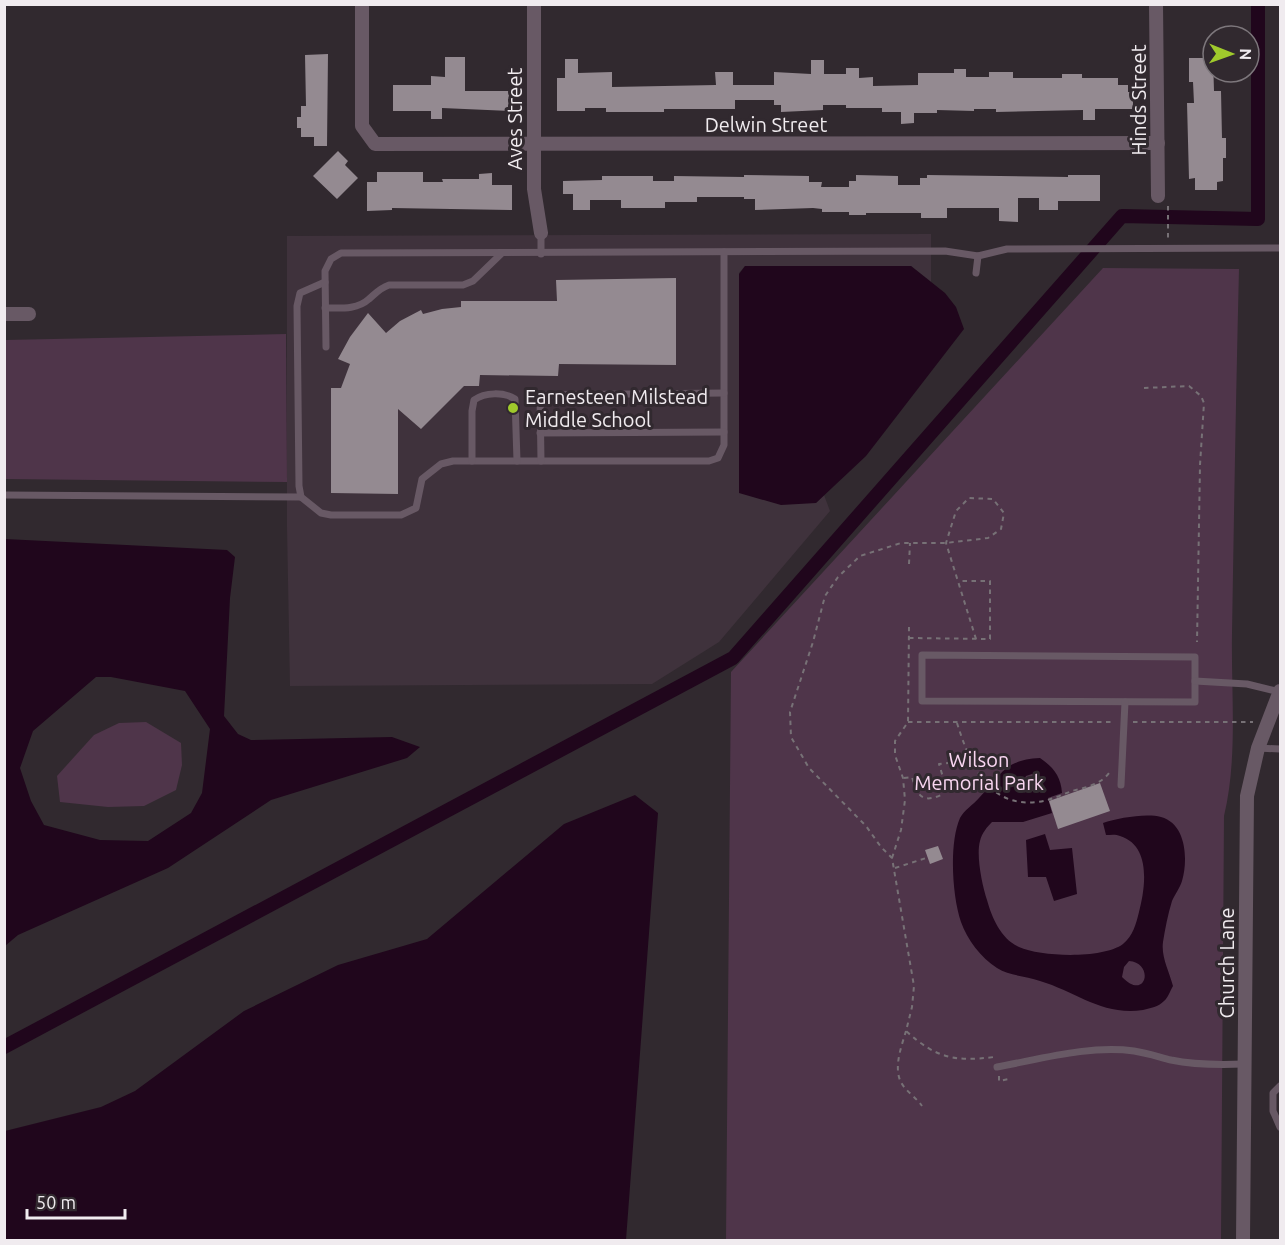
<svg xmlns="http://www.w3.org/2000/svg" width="1285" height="1245" viewBox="0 0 1285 1245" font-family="Ubuntu,sans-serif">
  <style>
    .built { fill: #3f323c }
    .green { fill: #4f354a }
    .water { fill: #20061c; fill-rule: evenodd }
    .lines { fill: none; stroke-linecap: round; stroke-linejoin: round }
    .canal { stroke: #20061c; stroke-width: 14 }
    .building { fill: #948a91 }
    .path { stroke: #777176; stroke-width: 2; stroke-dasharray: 4.5 4.5; stroke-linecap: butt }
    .service { stroke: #685965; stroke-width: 7 }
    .minor { stroke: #685965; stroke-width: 14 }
    .poi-dot { fill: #a0ca2c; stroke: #31292f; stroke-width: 2 }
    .labels { text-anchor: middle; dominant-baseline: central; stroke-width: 6; stroke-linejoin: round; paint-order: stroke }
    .street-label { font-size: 20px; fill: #f0ebef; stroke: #31292f }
    .poi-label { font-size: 20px; fill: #f0ebef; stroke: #31292f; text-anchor: start }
    .park-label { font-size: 20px; fill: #f9d6f1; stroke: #31292f }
  </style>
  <rect width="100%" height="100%" fill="#31292f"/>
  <polygon class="built" points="931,234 931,282 911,266 745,266 739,273 816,503 824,495 830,511 719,642 652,684 290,686 287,527 287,236"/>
  <g class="green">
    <path d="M 1103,268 L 1239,269 C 1236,391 1234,512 1232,634 C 1231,694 1238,758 1224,816 L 1221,1240 L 726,1240 L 731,672 Z"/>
    <polygon points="286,334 287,482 5,479 5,340"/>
    <polygon points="146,722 181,743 182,765 176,790 144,806 108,807 60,802 57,776 94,735 119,723"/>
  </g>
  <g class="water">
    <polygon points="745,266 911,266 945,293 956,307 964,329 866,456 816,503 781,505 739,493 739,274"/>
    <path d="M 5,539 L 227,550 L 235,557 L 230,598 L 224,716 L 238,734 L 251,740 L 392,737 L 420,747 L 407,758 L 271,800 L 168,868 L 18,935 L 5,946 ZM 96,677 L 111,677 L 185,691 L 210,729 L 202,793 L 191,813 L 148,841 L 100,840 L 44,825 L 31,801 L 20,768 L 33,731 Z"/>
    <path d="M 1040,758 C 1053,767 1061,776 1062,793 L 1048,798 L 1052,813 L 1023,822 L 992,822 C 987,827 982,833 980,841 C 976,855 982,885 987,900 C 992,918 1001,939 1019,947 C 1041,957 1103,959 1123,944 C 1133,936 1136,924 1139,912 C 1145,889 1152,846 1120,836 C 1116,834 1110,835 1106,835 L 1103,823 C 1118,818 1146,813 1161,817 C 1187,824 1188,861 1182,881 C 1180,888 1175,894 1172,901 C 1168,914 1165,929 1163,942 C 1161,957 1169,971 1173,986 C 1170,991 1168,998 1164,1001 C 1158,1007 1151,1008 1143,1010 C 1102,1016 1077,992 1040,981 C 1026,976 1010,976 997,968 C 981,958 967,939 961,922 C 952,896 949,843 960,818 C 964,810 973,805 979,798 C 1002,775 1003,760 1040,758 ZM 1032,774 L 1039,775 L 1042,783 L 1041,792 L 1026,790 L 1022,785 L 1026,776 ZM 1129,961 C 1155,963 1146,1002 1122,977 L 1124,967 Z"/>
    <polygon points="635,795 658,813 626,1240 5,1240 5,1131 101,1107 135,1091 244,1011 338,965 427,939 564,824"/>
    <polygon points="1045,834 1050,850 1072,848 1077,894 1054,901 1046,877 1028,877 1026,840"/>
  </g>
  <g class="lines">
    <polyline class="canal" points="4,1047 733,658 1122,216 1258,219 1258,4"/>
  </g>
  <g class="building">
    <polygon points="328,54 327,146 314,146 314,137 301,137 301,128 297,128 297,117 301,117 301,106 306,106 305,55"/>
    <polygon points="445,57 465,57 465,91 510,91 510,111 442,108 442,119 431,119 431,111 393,111 393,85 431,85 431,76 445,77"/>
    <polygon points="1189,58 1213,58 1214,91 1221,91 1222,138 1226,138 1226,158 1223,158 1223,181 1217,182 1217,190 1195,190 1195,178 1189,179 1187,103 1194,103 1193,82 1189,82"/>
    <polygon points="565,59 578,59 578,73 612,72 612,87 716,85 715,72 733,72 733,85 774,85 774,72 811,74 811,60 824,60 824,74 846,74 846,68 859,68 859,78 873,77 873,86 918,85 918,73 954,73 954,69 966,69 966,77 989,77 989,72 1013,72 1013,78 1062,78 1062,74 1082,74 1082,78 1118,78 1118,85 1128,85 1128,92 1133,92 1133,109 1095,109 1095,120 1083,120 1083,110 996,112 996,109 974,109 974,111 937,110 937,113 914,113 914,123 901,124 901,112 882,112 882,108 846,108 846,105 823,105 823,110 781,112 781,105 774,105 774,100 735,100 735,109 664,109 664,112 606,112 606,108 585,108 585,111 557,111 557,78 565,78"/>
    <polygon points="338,151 348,161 345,165 358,178 337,199 313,176"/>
    <polygon points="377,172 423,172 423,182 443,182 442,179 479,179 479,174 492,173 492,185 512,185 512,210 392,208 392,210 367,211 367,182 377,182"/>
    <polygon points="744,175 809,176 809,182 822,182 821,187 849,187 849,181 856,181 856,175 898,176 898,185 920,185 920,178 927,178 927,175 1068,177 1068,175 1100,175 1100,201 1058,201 1058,210 1039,210 1039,198 1018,198 1018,222 999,221 999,208 947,208 947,218 921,218 921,213 866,213 866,215 849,215 849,212 822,212 822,209 813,208 755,210 755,199 744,199 744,197 697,197 697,202 665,202 665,208 621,208 621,200 590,200 590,210 573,210 573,194 563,194 563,181 602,180 602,176 653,176 653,181 674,181 674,176 744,177"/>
    <polygon points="676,278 676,365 559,364 558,376 480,375 479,386 464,386 421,429 398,409 398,494 331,493 331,388 341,388 350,364 338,359 350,337 368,313 386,333 400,321 421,310 423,314 442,309 461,307 461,301 557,301 556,280"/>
    <polygon points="1100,783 1110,811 1058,829 1049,801"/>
    <polygon points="938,846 943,859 930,864 925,850"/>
  </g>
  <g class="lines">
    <g class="path">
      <polyline points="1168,206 1168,239"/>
      <polyline points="1144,388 1189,386 1201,396 1204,403 1200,465 1197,642"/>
      <polyline points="909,564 910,543"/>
      <polyline points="909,638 990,639 990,581 958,581"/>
      <path d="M 976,639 L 946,543 L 956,511 L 969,498 L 993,499 L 1004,513 L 1001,529 L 988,538 L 946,543 L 901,543 L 860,556 L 838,577 L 825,596 L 813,642 L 790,712 L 791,737 L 809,768 L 866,826 L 881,847 L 892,858 L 914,986 L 912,1007 L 906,1031 C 936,1058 954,1062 994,1057"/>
      <polyline points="908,722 1115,722"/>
      <polyline points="1133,722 1253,722"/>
      <path d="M 957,723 C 969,761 987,808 1037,802 C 1049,801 1061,795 1072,791 C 1087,787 1103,784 1111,770"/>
      <path d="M 904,778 L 912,777 C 917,794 921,804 941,795 L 945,784 L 939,764 L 948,763"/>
      <polyline points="892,858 901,830 905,800 903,778 895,755 895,741 908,722 909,627"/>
      <polyline points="895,868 926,858"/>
      <path d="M 906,1031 C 901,1048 891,1073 905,1088 C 910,1094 917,1099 922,1106"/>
      <polyline points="999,1076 999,1081 1009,1079"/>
    </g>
    <g class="service">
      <polyline points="541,233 541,254"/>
      <polyline points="976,273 978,256 1007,249 1280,248"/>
      <polyline points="325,282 300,293 297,306 299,486 301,497 321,513 331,515 401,515 416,508 422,479 441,464 453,461 709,461 718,458 724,445 724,252"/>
      <path d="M 325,308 C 340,308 357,310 369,299 C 376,293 380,288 389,285 L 463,285 L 473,281 L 501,254"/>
      <polyline points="326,347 325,271 331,259 341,253 945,251 978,256"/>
      <polyline points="540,433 724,432"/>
      <path d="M 472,461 L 472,411 L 474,400 C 485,392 504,392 515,399 L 517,461"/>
      <polyline points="541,461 540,395 724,393"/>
      <polyline points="4,495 301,497"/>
      <polygon points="922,655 1195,657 1195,702 922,701"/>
      <polyline points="1195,681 1247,684 1280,692"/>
      <polyline points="1258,748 1280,749"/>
      <polyline points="1121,785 1125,702"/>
      <path d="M 997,1067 C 1041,1059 1089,1045 1134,1051 C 1147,1053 1159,1057 1171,1060 C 1195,1065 1220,1065 1244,1064"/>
      <polyline points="1280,1086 1273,1093 1273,1111 1280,1127"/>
    </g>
    <g class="minor">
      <polyline points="362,4 362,126 375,144 1158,143"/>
      <polyline points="534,4 534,189 541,233"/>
      <polyline points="1156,4 1158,196"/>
      <polyline points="4,314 29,314"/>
      <polyline points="1243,1240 1247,796 1258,748 1280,691"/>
    </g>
  </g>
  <circle class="poi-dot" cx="513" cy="408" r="6"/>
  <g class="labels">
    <g class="street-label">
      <text transform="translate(1138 100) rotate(-90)">Hinds Street</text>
      <text transform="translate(514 119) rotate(-90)">Aves Street</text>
      <text x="766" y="124">Delwin Street</text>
      <text transform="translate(1226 963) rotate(-90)">Church Lane</text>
    </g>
    <g class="poi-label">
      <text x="525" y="396">Earnesteen Milstead<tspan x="525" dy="23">Middle School</tspan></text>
    </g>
    <g class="park-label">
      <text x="979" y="759">Wilson<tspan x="979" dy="23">Memorial Park</tspan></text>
    </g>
  </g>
  <rect width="1285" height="1245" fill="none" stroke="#f0ebef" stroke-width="12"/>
  <g transform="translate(1231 54) rotate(91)"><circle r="28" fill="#31292f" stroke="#7d777c" stroke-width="1.5"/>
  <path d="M0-4.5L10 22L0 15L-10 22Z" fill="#a0ca2c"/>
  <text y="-9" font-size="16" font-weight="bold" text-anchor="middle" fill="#f0ebef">N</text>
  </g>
  <path d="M27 1209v9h98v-9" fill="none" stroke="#f0ebef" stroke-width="3"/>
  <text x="36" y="1209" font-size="18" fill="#f0ebef" stroke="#31292f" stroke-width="4.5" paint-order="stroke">50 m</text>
</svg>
